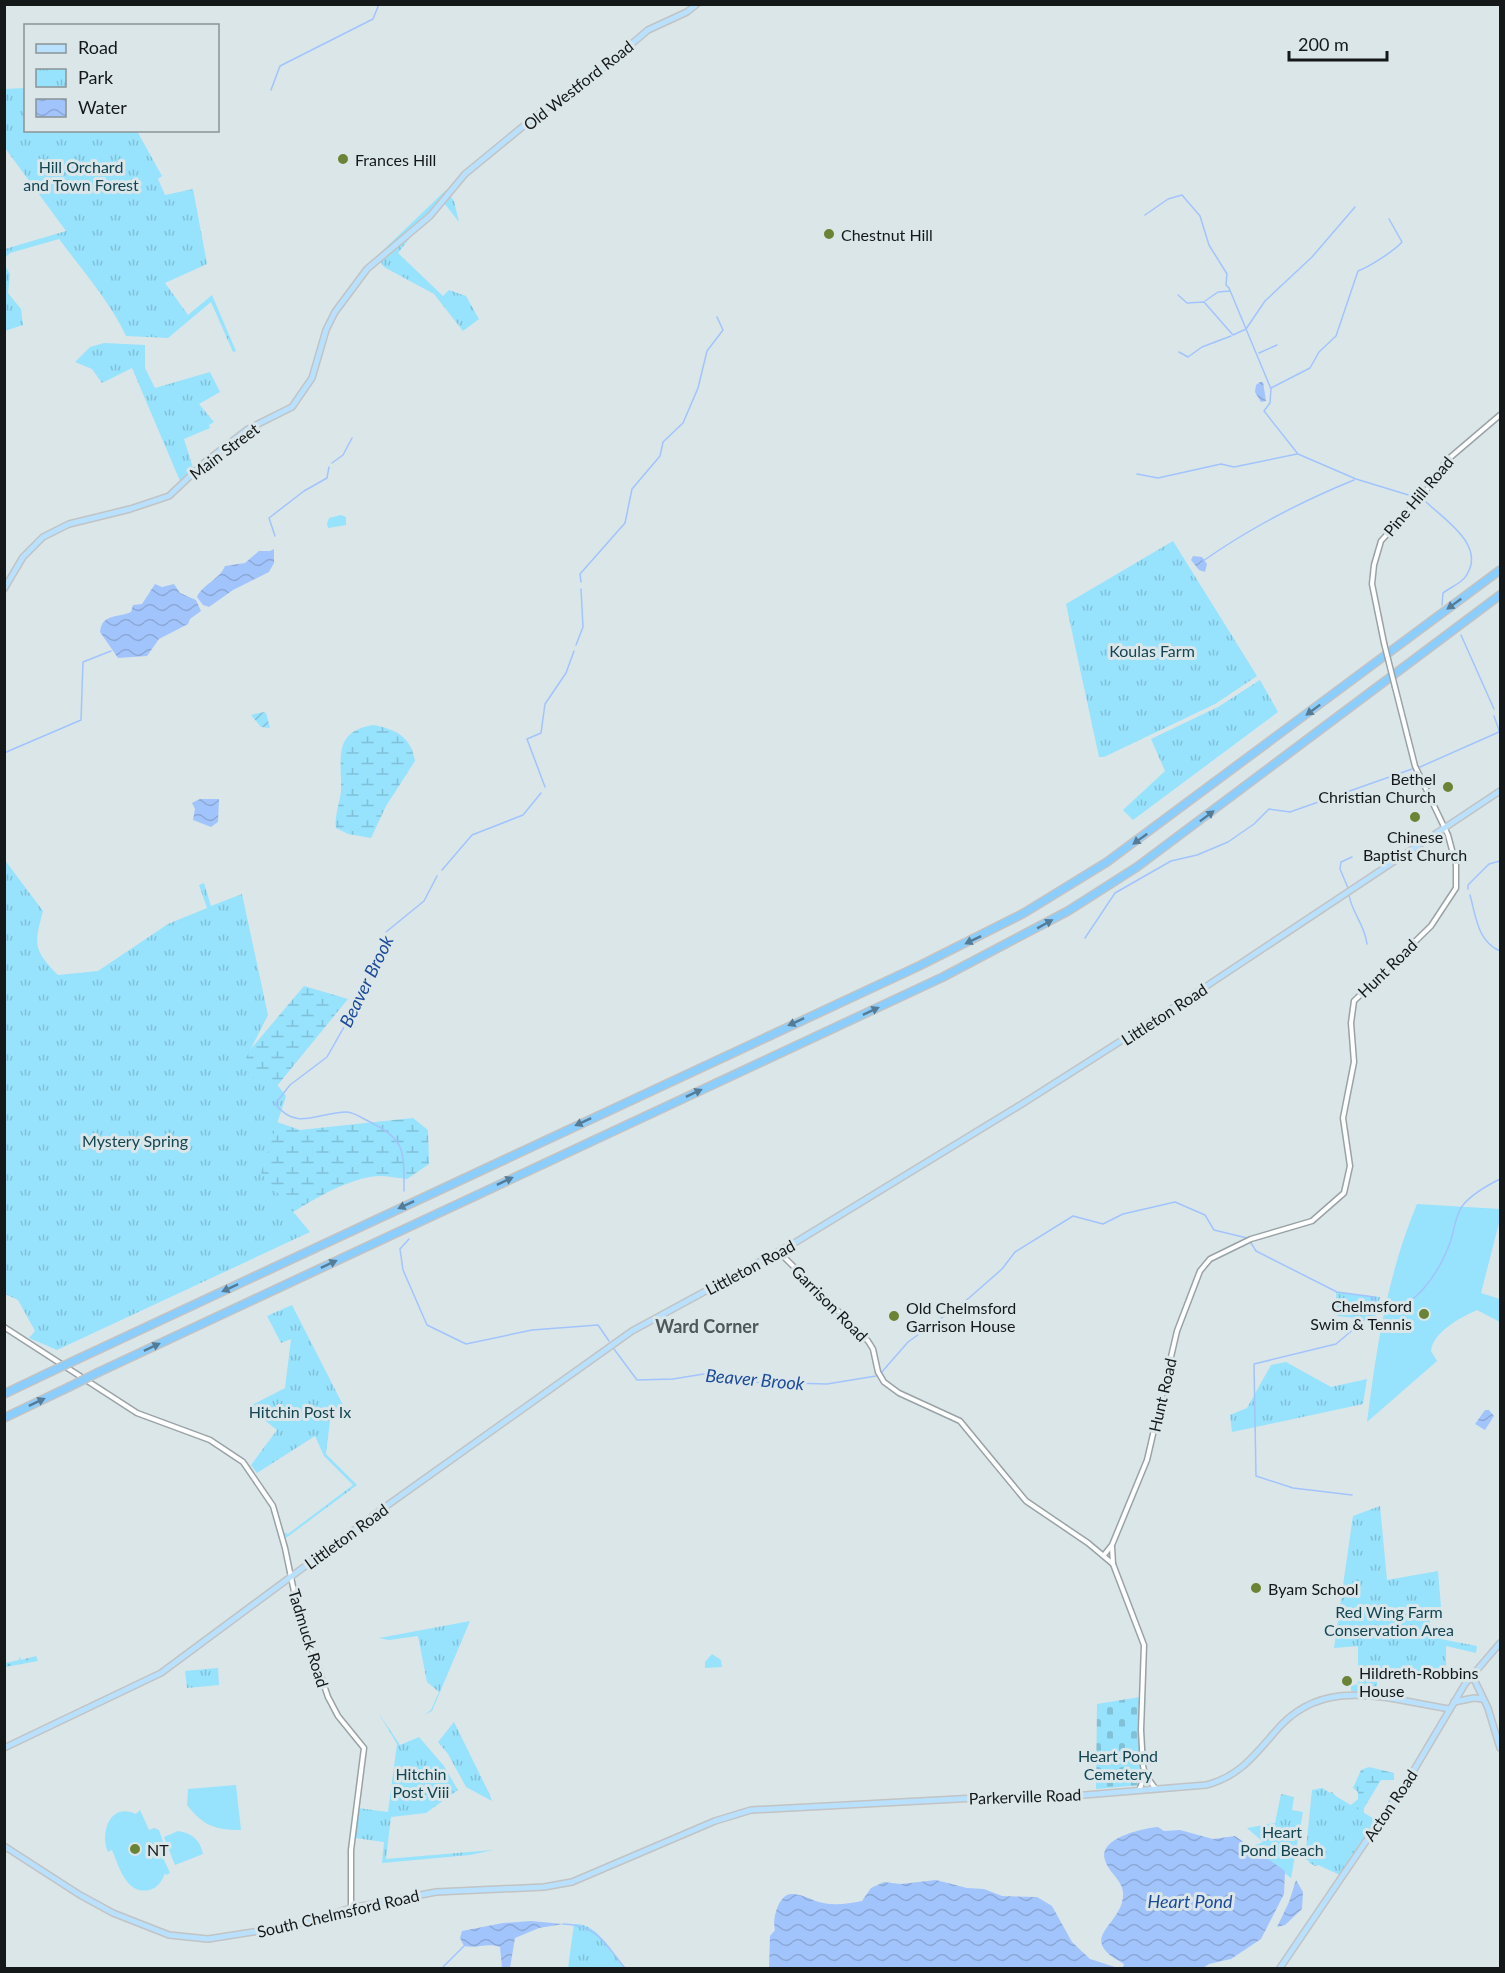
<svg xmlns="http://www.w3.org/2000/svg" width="1505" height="1973" viewBox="0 0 1505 1973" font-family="Lato,sans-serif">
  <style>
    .grass { fill: url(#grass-dots) }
    .wetland { fill: url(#wetland-marsh) }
    .cemetery { fill: url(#cemetery-stones) }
    .park { fill: url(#park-tufts) }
    .garden { fill: url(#garden-furrows) }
    .pitch { fill: #97e2fc }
    .water { fill: url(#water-waves) }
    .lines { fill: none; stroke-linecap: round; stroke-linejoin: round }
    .stream { stroke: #a2c4fc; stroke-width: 1.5 }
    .minor-casing { stroke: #99a3a6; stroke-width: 7 }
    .major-casing { stroke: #c2c3c3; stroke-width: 8 }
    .highway-casing { stroke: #c2c3c3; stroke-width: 10 }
    .minor { stroke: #fff; stroke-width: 4 }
    .major { stroke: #b9e1fe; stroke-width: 5 }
    .highway { stroke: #8bcdfd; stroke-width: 7 }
    .minor-bridge-casing { stroke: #99a3a6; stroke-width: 7; stroke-linecap: butt }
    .highway-bridge-casing { stroke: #c2c3c3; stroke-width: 10; stroke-linecap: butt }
    .minor-bridge { stroke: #fff; stroke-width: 4 }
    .highway-bridge { stroke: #8bcdfd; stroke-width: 7 }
    .oneway { fill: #557c96 }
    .poi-dot { fill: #6b8335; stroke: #dbe6e9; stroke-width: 2 }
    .labels { text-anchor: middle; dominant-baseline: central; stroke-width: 6; stroke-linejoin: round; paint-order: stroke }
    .street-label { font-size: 16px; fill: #141819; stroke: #dbe6e9 }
    .poi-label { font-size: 16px; fill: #141819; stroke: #dbe6e9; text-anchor: start }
    .park-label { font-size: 16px; fill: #144553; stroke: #dbe6e9 }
    .water-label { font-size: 18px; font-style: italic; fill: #1c4b9b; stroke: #dbe6e9 }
    .neighbourhood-label { font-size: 18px; font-weight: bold; fill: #4e575a; stroke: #dbe6e9 }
  </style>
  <defs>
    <pattern id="grass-dots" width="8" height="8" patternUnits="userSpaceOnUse" patternTransform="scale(1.5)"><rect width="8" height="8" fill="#97e2fc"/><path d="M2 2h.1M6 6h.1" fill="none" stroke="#81c1d7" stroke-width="1.8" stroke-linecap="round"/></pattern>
    <pattern id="wetland-marsh" width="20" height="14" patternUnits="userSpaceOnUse" patternTransform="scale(1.5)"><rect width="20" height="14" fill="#97e2fc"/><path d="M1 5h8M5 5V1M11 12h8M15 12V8" fill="none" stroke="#81c1d7"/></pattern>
    <pattern id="cemetery-stones" width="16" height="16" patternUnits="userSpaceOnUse" patternTransform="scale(1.5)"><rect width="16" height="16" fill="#97e2fc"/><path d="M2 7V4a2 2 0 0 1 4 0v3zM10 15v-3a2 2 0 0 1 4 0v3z" fill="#81c1d7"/></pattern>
    <pattern id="park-tufts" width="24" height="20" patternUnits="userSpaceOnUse" patternTransform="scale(1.5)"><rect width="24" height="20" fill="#97e2fc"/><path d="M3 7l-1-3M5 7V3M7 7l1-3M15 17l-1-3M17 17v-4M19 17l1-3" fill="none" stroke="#81c1d7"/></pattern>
    <pattern id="garden-furrows" width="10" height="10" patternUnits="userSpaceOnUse" patternTransform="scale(1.5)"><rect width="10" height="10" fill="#97e2fc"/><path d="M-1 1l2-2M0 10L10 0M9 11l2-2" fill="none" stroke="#81c1d7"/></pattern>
    <pattern id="water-waves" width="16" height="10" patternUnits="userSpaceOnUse" patternTransform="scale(1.5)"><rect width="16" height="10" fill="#a2c4fc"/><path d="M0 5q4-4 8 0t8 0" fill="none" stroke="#8ba8d7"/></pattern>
  </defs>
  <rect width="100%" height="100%" fill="#dbe6e9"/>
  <polygon class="grass" points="20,1656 21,1660 36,1656 38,1661 5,1667 5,1663 19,1660"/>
  <g class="wetland">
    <path d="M 373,725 C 396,729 411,737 415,761 L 386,806 L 371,838 L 348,834 L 336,828 C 334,816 340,803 341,791 C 342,759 332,732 373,725 Z"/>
    <path d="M 304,986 L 348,999 L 254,1114 L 300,1130 L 413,1118 L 428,1130 L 429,1164 L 407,1179 C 398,1178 388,1176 379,1176 C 347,1177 302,1206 276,1223 L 222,1083 Z"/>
    <polygon points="1369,1767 1394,1773 1394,1780 1381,1780 1364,1808 1363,1823 1331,1860 1315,1866 1308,1862 1320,1857 1322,1798 1332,1792 1343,1804 1351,1805 1358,1799 1358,1792 1353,1788 1361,1770"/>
  </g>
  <polygon class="cemetery" points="1140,1697 1142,1782 1140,1785 1096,1789 1097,1704"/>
  <g class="park">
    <path d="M 25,88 L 26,130 L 137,131 L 162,176 L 158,179 L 165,195 L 193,189 L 207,264 L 165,283 L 188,315 L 212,295 L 236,351 L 233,352 L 211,302 L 168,338 L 126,336 C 113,306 80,267 59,239 L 10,253 L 5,258 L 5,249 L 66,231 L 5,148 L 5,89 Z"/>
    <polygon points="446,190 454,201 459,222 444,203 420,225 398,253 443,296 449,290 466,296 479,319 463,331 434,294 384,267 377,256"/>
    <polygon points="5,266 10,274 8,293 21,309 23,325 5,331"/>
    <polygon points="104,343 145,345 145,368 155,388 210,372 220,392 199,404 214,422 209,425 210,428 184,439 193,468 180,481 132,368 102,383 92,369 75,362 90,347"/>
    <polygon points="1173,541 1257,676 1215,704 1104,757 1099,757 1066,604"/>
    <polygon points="1260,680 1278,712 1133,820 1123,810 1165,771 1151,739 1218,707"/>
    <path d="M 4,859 L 43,911 C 34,945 33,949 58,975 L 98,971 L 168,924 L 207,908 L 199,885 L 204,883 L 211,906 L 242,894 L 268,1015 L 242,1066 L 254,1079 L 271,1077 L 286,1096 L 261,1173 L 310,1232 L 57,1350 L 29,1338 L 35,1331 L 18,1300 L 5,1294 Z"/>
    <polygon points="1336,1292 1380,1297 1375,1320 1337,1316"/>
    <polygon points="292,1305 343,1405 330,1420 326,1454 357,1485 286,1538 284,1532 288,1534 353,1485 324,1456 315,1436 257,1473 251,1465 277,1430 248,1407 285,1388 291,1339 281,1343 267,1316"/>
    <polygon points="1286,1362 1331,1387 1367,1379 1363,1404 1232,1432 1230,1415 1247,1408 1271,1365"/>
    <polygon points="1380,1506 1387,1580 1438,1571 1441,1607 1430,1608 1430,1637 1477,1646 1476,1653 1446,1646 1446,1670 1378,1675 1376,1694 1351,1691 1351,1686 1358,1684 1358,1646 1334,1648 1353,1516"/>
    <polygon points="470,1621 432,1711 424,1715 431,1710 439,1692 427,1682 418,1636 389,1640 379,1638"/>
    <polygon points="712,1654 721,1660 722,1667 705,1668 705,1662"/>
    <polygon points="218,1668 219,1685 187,1688 185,1671"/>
    <polygon points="378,1712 400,1745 419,1737 444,1766 458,1790 426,1813 391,1817 386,1859 493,1850 470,1855 382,1863 384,1842 355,1838 358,1808 388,1812 397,1744"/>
    <polygon points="454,1722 489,1793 492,1801 466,1787 448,1754 438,1742"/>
    <polygon points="1322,1788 1376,1820 1340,1875 1305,1859 1312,1790"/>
    <polygon points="1281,1794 1294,1797 1292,1810 1303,1812 1291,1878 1251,1847 1263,1842 1247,1828 1275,1823"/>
    <path d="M 574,1924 C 597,1922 612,1953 625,1968 L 568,1968 Z"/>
  </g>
  <polygon class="garden" points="264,712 266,713 270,728 261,727 251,715"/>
  <g class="pitch">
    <polygon points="341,515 346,517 346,525 328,528 327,524 329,518"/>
    <path d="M 1417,1204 L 1500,1209 L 1500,1219 L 1481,1293 L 1500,1299 L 1500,1322 L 1477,1310 C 1461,1317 1433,1332 1431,1351 L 1437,1361 L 1367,1422 C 1377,1345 1387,1276 1417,1204 Z"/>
    <path d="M 236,1785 L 241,1830 C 216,1830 203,1826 187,1805 L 188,1789 Z"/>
    <path d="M 140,1810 L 149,1830 L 154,1828 L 159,1830 L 165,1848 L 160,1851 L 170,1873 L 166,1875 L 165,1873 C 162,1881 158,1888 149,1890 C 126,1895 119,1866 112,1850 L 108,1852 C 100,1834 109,1802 136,1814 Z"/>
    <path d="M 178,1831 C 192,1833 200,1840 203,1854 L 175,1865 L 164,1837 Z"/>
  </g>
  <g class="water">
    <polygon points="1260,382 1263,382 1266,401 1261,402 1255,392 1256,385"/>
    <path d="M 274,549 L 274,563 L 269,572 L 233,590 L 209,607 L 203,605 L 197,597 C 202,585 220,579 225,566 L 245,563 L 259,551 L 270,551 Z"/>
    <polygon points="1193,556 1202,557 1207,564 1205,572 1199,570 1191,560"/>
    <path d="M 155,584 L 162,587 L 174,584 L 180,593 L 196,600 L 201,611 L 190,619 L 188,624 L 159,639 L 147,656 L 118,658 L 100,632 C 102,613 118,618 131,612 L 133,605 L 142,604 Z"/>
    <polygon points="200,799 219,799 218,822 211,827 193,820 195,809 192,803"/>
    <polygon points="1485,1410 1489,1410 1494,1416 1485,1430 1475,1424"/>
    <path d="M 1158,1827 L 1164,1831 L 1180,1830 L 1213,1839 L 1235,1836 L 1285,1871 L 1284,1894 L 1261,1939 L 1231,1959 L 1209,1964 L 1203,1968 L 769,1968 L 770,1936 L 775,1930 C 772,1920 778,1895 791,1894 C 799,1893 810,1899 819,1902 C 833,1906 847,1904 862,1901 L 871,1888 L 884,1882 L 901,1884 L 936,1880 L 967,1888 L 984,1889 L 1002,1896 L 1037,1897 L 1052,1906 L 1072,1942 L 1090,1959 L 1115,1967 L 1123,1967 L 1124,1964 C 1075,1938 1120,1927 1123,1897 C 1125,1881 1109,1874 1105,1860 C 1097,1838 1144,1828 1158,1827 Z"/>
    <polygon points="1296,1880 1303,1892 1302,1909 1285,1925 1277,1927 1289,1902"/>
    <path d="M 531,1921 L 563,1924 L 539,1928 L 515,1938 L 510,1968 L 502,1968 L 500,1947 C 488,1942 476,1949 464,1946 L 460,1938 L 462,1931 L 503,1923 Z"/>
  </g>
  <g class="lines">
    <g class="stream">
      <polyline points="271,90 280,66 373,19 379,4"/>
      <polyline points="1145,215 1168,199 1182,195 1200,216 1209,245 1227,274 1226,285 1229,288 1271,389 1270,403 1264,411 1298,454 1356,479 1415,497"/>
      <polyline points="1178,295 1187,303 1204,302 1233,335 1246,329 1265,301 1312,257 1355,207"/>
      <polyline points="1205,301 1218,292 1230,291"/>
      <polyline points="1179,352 1188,357 1202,347 1231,336"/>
      <polyline points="1259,353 1277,345"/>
      <path d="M 1271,388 L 1310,368 L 1319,352 L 1336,336 L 1358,271 C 1369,267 1394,251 1402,242 L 1389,219"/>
      <polyline points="332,463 343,455 352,438"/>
      <polyline points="1137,474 1158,478 1221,464 1234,467 1297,454"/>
      <path d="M 1424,500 C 1443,519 1487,545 1466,576 C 1462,583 1449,588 1443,593 L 1442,605"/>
      <polyline points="275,536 269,518 304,491 327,478 329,467"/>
      <path d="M 1203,561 C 1250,528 1300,502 1354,480"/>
      <polyline points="581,582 580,574 625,523 632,489 660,456 663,442 683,423 698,388 707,351 723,330 717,317"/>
      <polyline points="1461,635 1494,709"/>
      <polyline points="576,645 583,627 581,589"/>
      <polyline points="1494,716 1500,733"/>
      <polyline points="4,753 81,720 83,662 111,651"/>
      <polyline points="1420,767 1499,732"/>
      <polyline points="545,787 527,739 541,733 545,704 566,673 574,651"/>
      <polyline points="442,870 472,835 523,815 541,793"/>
      <polyline points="1348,888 1340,869 1341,862 1352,857"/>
      <polyline points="1468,889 1468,885 1489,864 1500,861"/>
      <path d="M 1349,895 C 1352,913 1365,925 1367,944"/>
      <path d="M 1470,895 C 1476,917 1478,942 1500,951"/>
      <polyline points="1085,938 1115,893 1171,861 1197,855 1228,842 1254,824 1269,809 1290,812 1412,769"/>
      <path d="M 404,1191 C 404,1151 406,1139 368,1121 C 362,1118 353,1112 347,1112 C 317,1112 298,1132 275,1104 L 290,1085 L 327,1057 L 365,990 L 386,932 L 424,901 L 437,876"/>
      <polyline points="409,1239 400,1249 403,1270 427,1325 466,1344 532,1330 598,1325 609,1341"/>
      <path d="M 1251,1243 L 1256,1251 L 1337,1292 L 1374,1297 L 1376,1310 C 1414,1315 1440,1271 1451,1240 C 1454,1230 1456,1213 1463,1205 C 1472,1194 1488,1185 1500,1179"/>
      <polyline points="614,1349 637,1380 673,1379 710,1373 755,1382 827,1384 876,1376"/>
      <polyline points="881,1373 908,1342 969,1298 1002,1269 1015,1252 1073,1216 1103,1224 1123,1214 1175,1202 1205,1215 1214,1230 1247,1238"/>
      <polyline points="1352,1495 1293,1488 1256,1476 1254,1364 1336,1344 1376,1310"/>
      <path d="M 563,1924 C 598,1925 605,1944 625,1968"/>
      <polyline points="442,1968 464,1946"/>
    </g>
    <defs>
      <g id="minor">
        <polyline points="1384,643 1372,584 1374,565 1381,541 1424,494 1446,461 1500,415"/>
        <polyline points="779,1252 868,1341 873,1349 878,1372 884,1382 899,1393 960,1421 1026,1501 1088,1543 1113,1564 1144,1645 1141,1730 1143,1766 1145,1774 1155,1788"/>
        <polyline points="4,1327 137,1413 210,1440 243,1462 273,1506 285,1548 297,1606 328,1697 338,1716 364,1748 351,1850 351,1908"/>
        <polyline points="1112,1547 1113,1564"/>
        <polyline points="1104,1555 1112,1545 1147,1460 1177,1331 1200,1271 1210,1259 1251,1239 1312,1221 1344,1193 1350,1166 1343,1118 1354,1062 1351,1023 1354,1001 1431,926 1456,888 1456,865 1448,835 1415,766 1395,687"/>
        <polyline points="1140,1788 1145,1775"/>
      </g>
      <g id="major">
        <polyline points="4,589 23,557 43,537 69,524 130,509 169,496 204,463 248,429 292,407 312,378 326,330 335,312 367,269 430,216 465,174 543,110 582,86 648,30 687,12 697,4"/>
        <polyline points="1472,1675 1488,1708 1500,1748"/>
        <polyline points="1454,1702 1474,1698 1483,1699"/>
        <polyline points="4,1748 161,1673 385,1507 632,1331 796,1242 1017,1107 1193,995 1500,791"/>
        <path d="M 4,1846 L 80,1895 L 113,1913 L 169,1935 L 208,1939 L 292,1926 L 351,1908 L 436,1892 L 544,1887 L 572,1882 L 715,1821 L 751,1810 L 976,1798 L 1048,1798 L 1206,1785 C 1238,1777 1253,1757 1274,1733 C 1322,1674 1386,1699 1450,1709"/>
        <polyline points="1280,1968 1411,1775 1465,1684 1500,1643"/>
      </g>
      <g id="highway">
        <polyline points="78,1359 919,966 1024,913 1107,862 1500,570"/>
        <polyline points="99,1372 943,977 1068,911 1137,867 1500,595"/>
        <polyline points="4,1394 50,1372"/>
        <polyline points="4,1418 69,1387"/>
      </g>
    </defs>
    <use href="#minor" class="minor-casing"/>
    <use href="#major" class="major-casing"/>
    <use href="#highway" class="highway-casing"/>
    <use href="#minor" class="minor"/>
    <use href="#major" class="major"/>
    <use href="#highway" class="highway"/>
    <defs>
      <polyline id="minor-bridge" points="1384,643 1395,687"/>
      <g id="highway-bridge">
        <polyline points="50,1372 78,1359"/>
        <polyline points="69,1387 99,1372"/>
      </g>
    </defs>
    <use href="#minor-bridge" class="minor-bridge-casing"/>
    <use href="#highway-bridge" class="highway-bridge-casing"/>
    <use href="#minor-bridge" class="minor-bridge"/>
    <use href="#highway-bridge" class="highway-bridge"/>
  </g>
  <defs><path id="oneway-solid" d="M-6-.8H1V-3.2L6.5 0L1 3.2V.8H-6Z" transform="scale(1.5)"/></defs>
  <g class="oneway">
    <use href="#oneway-solid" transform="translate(1454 604) rotate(144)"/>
    <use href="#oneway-solid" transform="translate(1313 710) rotate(143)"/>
    <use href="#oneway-solid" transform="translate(1207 816) rotate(-37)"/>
    <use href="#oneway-solid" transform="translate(1140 839) rotate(144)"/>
    <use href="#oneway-solid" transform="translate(1045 924) rotate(-29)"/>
    <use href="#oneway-solid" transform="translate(973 940) rotate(154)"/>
    <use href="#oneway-solid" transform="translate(871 1011) rotate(-25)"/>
    <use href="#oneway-solid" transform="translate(796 1022) rotate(155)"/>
    <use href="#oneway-solid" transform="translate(694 1093) rotate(-25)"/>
    <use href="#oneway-solid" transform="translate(583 1122) rotate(155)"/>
    <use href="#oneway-solid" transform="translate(505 1181) rotate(-25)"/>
    <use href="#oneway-solid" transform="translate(406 1205) rotate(155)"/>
    <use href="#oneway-solid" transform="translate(329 1264) rotate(-25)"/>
    <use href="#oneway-solid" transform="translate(230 1288) rotate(155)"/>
    <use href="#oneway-solid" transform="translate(152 1347) rotate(-25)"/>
    <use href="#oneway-solid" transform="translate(37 1402) rotate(-25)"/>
  </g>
  <g class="poi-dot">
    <circle cx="343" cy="159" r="6"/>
    <circle cx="829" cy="234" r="6"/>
    <circle cx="1448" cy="787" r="6"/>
    <circle cx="1415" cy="817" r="6"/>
    <circle cx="1424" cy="1314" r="6"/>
    <circle cx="894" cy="1316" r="6"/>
    <circle cx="1256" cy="1588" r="6"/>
    <circle cx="1347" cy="1681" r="6"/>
    <circle cx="135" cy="1849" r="6"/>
  </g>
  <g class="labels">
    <g class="street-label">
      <text transform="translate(578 85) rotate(-38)">Old Westford Road</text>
      <text transform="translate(224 451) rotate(-37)">Main Street</text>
      <text transform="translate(1418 496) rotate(-50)">Pine Hill Road</text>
      <text transform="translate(1387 968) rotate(-44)">Hunt Road</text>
      <text transform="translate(1164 1014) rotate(-33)">Littleton Road</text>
      <text transform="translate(750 1267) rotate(-28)">Littleton Road</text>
      <text transform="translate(830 1303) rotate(45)">Garrison Road</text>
      <text transform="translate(1162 1395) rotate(-77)">Hunt Road</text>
      <text transform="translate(346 1536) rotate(-36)">Littleton Road</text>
      <text transform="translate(309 1638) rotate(73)">Tadmuck Road</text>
      <text transform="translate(1025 1796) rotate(-2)">Parkerville Road</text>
      <text transform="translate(1390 1805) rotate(-56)">Acton Road</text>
      <text transform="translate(338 1913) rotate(-13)">South Chelmsford Road</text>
    </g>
    <g class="poi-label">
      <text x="355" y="159">Frances Hill</text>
      <text x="841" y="234">Chestnut Hill</text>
      <text x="1436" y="778" text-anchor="end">Bethel<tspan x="1436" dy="18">Christian Church</tspan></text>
      <text x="1415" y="836" text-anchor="middle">Chinese<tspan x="1415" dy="18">Baptist Church</tspan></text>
      <text x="1412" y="1305" text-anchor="end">Chelmsford<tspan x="1412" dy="18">Swim &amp; Tennis</tspan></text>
      <text x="906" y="1307">Old Chelmsford<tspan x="906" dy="18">Garrison House</tspan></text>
      <text x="1268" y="1588">Byam School</text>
      <text x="1359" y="1672">Hildreth-Robbins<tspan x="1359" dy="18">House</tspan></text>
      <text x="147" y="1849">NT</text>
    </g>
    <g class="park-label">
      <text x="81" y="166">Hill Orchard<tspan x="81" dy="18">and Town Forest</tspan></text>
      <text x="1152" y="650">Koulas Farm</text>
      <text x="135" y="1140">Mystery Spring</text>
      <text x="300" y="1411">Hitchin Post Ix</text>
      <text x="1389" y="1611">Red Wing Farm<tspan x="1389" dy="18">Conservation Area</tspan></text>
      <text x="1118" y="1755">Heart Pond<tspan x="1118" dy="18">Cemetery</tspan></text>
      <text x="421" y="1773">Hitchin<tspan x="421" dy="18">Post Viii</tspan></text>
      <text x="1282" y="1831">Heart<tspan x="1282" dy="18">Pond Beach</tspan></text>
    </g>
    <g class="water-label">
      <text transform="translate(366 981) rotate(-64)">Beaver Brook</text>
      <text transform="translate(755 1379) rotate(5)">Beaver Brook</text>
      <text x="1190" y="1901">Heart Pond</text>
    </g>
    <g class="neighbourhood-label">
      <text x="707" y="1326">Ward Corner</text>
    </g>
  </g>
  <rect width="1505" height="1973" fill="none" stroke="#141819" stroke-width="12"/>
  <rect x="24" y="24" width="195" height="108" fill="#dbe6e9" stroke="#8b9496" stroke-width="1.5"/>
  <rect x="36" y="44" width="30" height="9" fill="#b9e1fe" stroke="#8b9496" stroke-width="1.5"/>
  <text x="78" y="54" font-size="18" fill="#141819">Road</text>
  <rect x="36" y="69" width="30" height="18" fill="url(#park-tufts)" stroke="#8b9496" stroke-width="1.5"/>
  <text x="78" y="84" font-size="18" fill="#141819">Park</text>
  <rect x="36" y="99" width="30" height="18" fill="url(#water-waves)" stroke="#8b9496" stroke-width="1.5"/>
  <text x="78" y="114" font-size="18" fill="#141819">Water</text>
  <path d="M1289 51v9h98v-9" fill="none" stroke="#141819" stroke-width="3"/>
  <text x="1298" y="51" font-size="18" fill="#141819" stroke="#dbe6e9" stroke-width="4.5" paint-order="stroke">200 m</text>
</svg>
